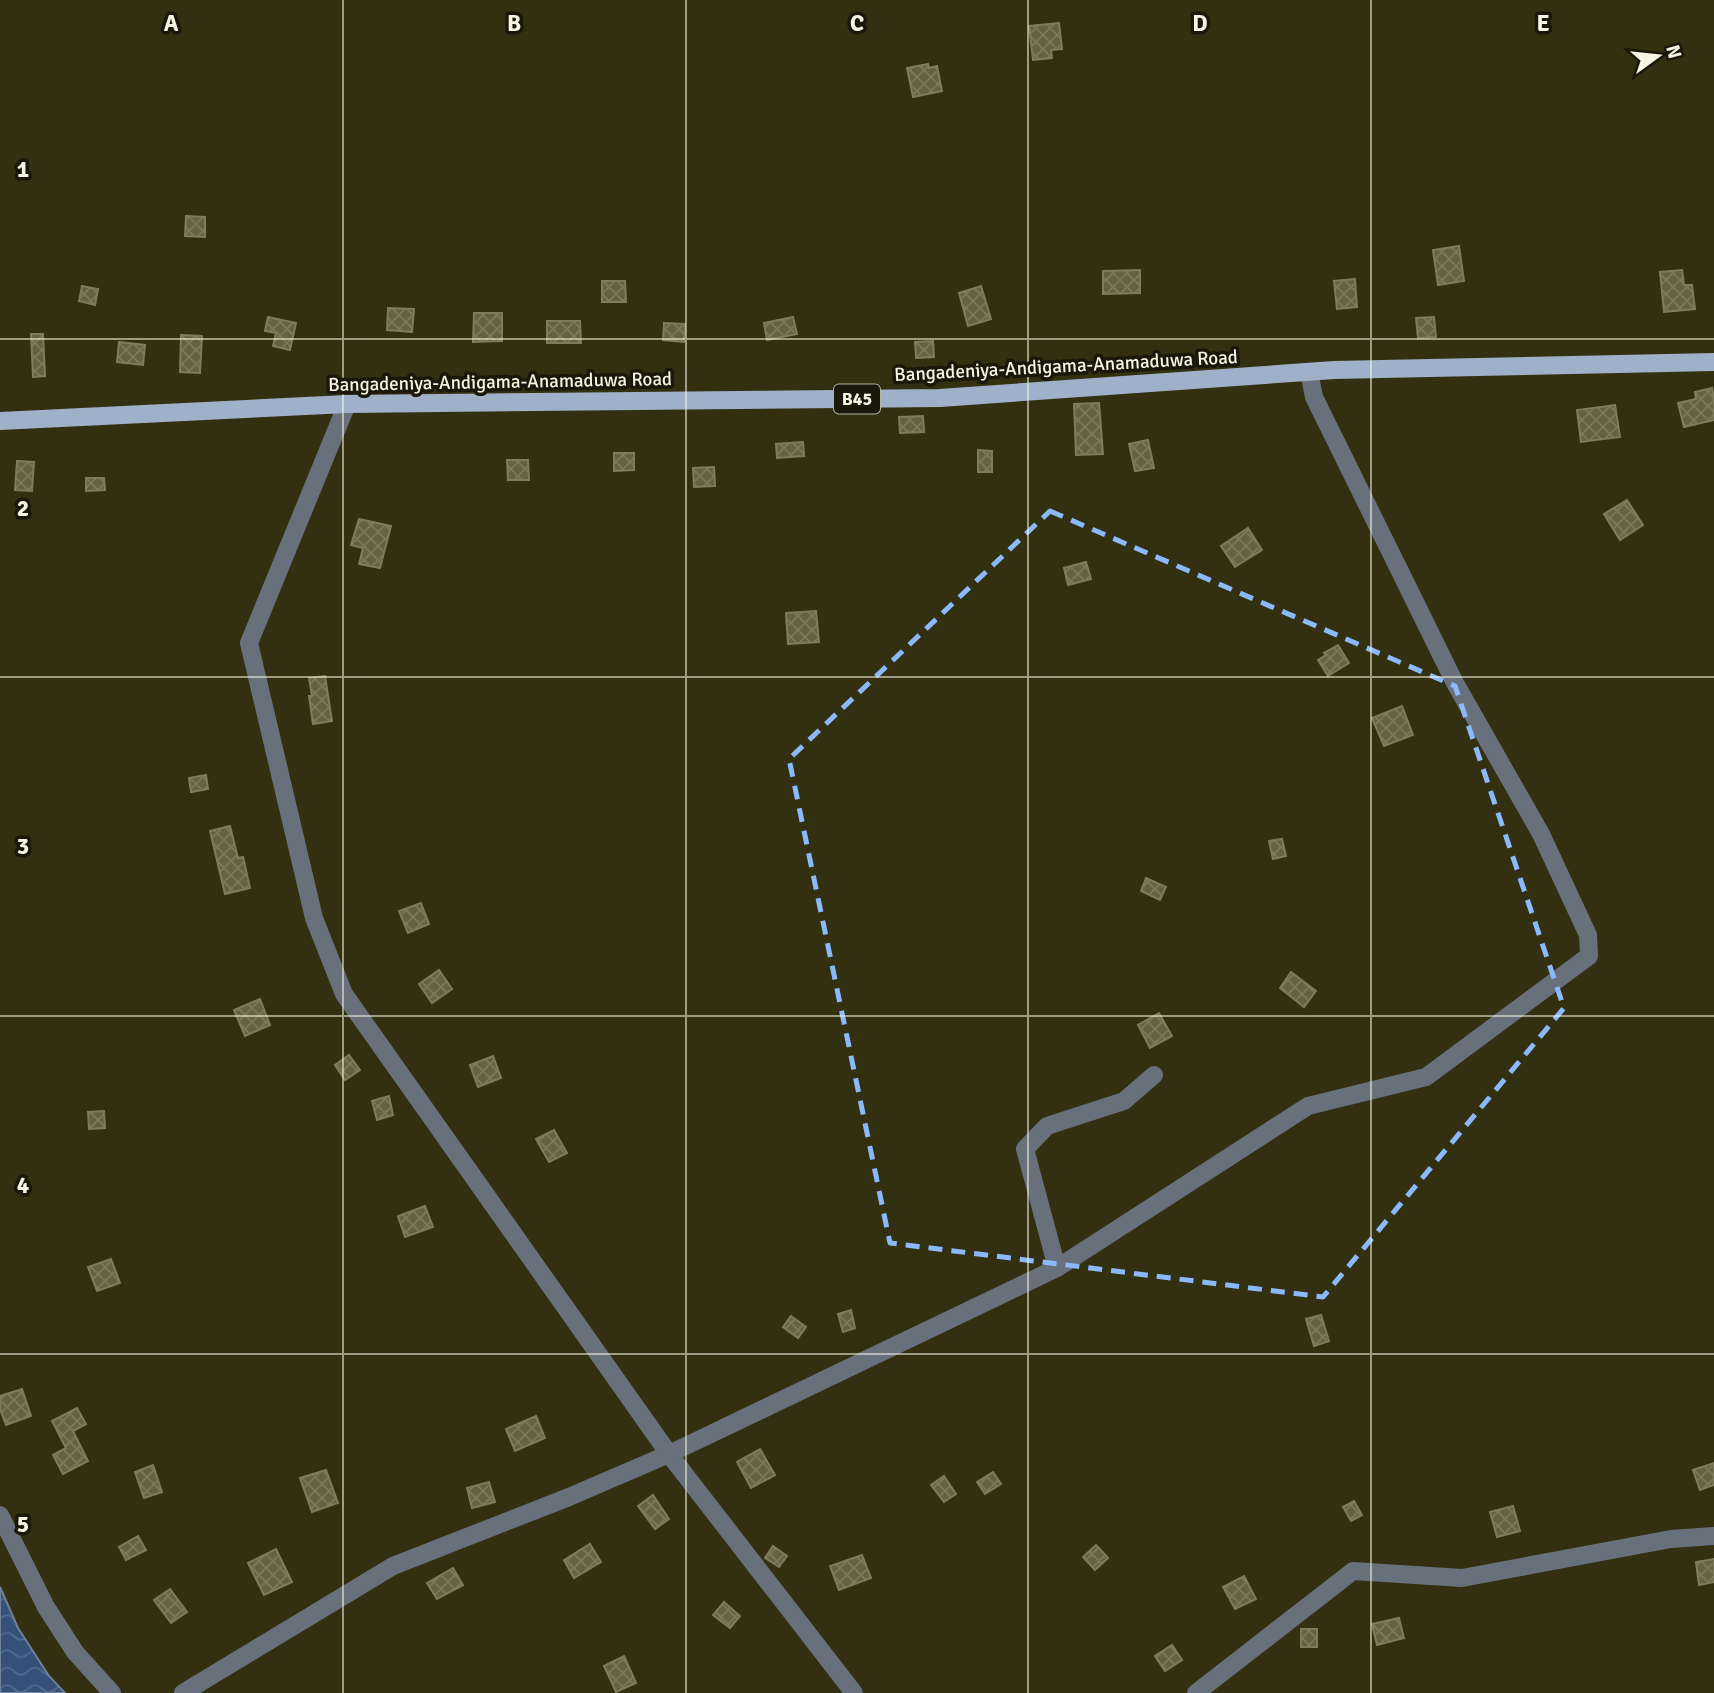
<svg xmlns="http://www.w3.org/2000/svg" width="1714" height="1693" viewBox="0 0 1714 1693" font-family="Signika,sans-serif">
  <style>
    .water { fill: url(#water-waves); stroke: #6f8298; stroke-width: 2 }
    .building { fill: url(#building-cross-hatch); stroke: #7e7c5b; stroke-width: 2 }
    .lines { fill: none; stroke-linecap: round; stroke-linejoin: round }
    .minor { stroke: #68707c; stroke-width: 18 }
    .primary { stroke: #9fb1c9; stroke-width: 18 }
    .marked { fill: none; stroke: #8bbafc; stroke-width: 5; stroke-dasharray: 14 9; stroke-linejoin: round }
    .grid { fill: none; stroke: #f5f5e2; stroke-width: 2; stroke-opacity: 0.55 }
    .labels { text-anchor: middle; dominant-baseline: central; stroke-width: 7; stroke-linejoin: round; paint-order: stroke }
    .shield { fill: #19180b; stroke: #b3b3a2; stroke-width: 2 }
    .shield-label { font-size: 18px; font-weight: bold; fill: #f5f5e2 }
    .street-label { font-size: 19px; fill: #f5f5e2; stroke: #19180b }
    .grid-label { font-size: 23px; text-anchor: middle; font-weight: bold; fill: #f5f5e2; stroke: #19180b; stroke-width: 7; stroke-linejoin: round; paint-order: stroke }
  </style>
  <defs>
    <pattern id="water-waves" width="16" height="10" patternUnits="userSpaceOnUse" patternTransform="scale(1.75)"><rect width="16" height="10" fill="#355179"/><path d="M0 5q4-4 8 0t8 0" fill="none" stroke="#536b8c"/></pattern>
    <pattern id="building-cross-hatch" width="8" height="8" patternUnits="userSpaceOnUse" patternTransform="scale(1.75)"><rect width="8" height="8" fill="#646242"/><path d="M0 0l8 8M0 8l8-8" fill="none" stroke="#7b795d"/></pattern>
  </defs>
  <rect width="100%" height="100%" fill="#333012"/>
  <polygon class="water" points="0,1587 18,1628 49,1676 65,1693 0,1693"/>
  <g class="building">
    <polygon points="1059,23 1062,49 1051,50 1052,58 1033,60 1029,26"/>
    <polygon points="928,64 929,68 937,66 942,91 913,97 907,68"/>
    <polygon points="186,216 205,217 205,237 185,236"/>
    <polygon points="1459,246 1464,281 1438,285 1433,250"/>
    <polygon points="1140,270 1140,293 1103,294 1103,271"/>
    <polygon points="1682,270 1684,285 1692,285 1695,309 1664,312 1660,272"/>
    <polygon points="1355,279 1357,307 1337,309 1334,281"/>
    <polygon points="602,281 625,281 626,302 602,302"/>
    <polygon points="82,286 98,289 95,305 79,301"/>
    <polygon points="981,286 991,319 968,326 959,293"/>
    <polygon points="388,308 414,309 412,332 387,330"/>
    <polygon points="474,313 502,313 502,341 473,342"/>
    <polygon points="268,317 296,323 290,350 273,346 276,333 265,331"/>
    <polygon points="793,317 797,334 767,340 764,323"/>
    <polygon points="1434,317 1436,337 1418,338 1416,318"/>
    <polygon points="547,321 580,321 581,343 547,343"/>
    <polygon points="664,323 685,324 684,342 663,340"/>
    <polygon points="31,334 43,334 45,376 33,377"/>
    <polygon points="181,335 202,336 200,373 180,372"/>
    <polygon points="933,341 934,357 916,358 915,342"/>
    <polygon points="119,342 145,345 143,365 117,362"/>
    <polygon points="1712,388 1714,398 1714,420 1684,427 1678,403 1696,399 1695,392"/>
    <polygon points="1099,403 1103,454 1076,455 1074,404"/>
    <polygon points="1615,405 1620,437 1581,442 1577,410"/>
    <polygon points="923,416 924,432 900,433 899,417"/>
    <polygon points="1148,440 1154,468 1135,471 1129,444"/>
    <polygon points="803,442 804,456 777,458 776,444"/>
    <polygon points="978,450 992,451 992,472 978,472"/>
    <polygon points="614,453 634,453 634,470 614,471"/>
    <polygon points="507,460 528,460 529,480 508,480"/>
    <polygon points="17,461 34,462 32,491 15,490"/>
    <polygon points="714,467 715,486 694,487 693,468"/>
    <polygon points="86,478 104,478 105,490 86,491"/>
    <polygon points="1627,500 1643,525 1620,540 1604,514"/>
    <polygon points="359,519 391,526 380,568 359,564 363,548 351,545"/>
    <polygon points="1248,528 1262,550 1235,567 1221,546"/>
    <polygon points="1086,562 1091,579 1068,585 1064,568"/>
    <polygon points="816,611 819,642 788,644 786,613"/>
    <polygon points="1338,645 1349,663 1328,676 1318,660 1326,655 1324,653"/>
    <polygon points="325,676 332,721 313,724 309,696 312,696 309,678"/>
    <polygon points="1402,706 1413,735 1384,746 1372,718"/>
    <polygon points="206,775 208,789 191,792 189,778"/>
    <polygon points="230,826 238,858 243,857 250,888 225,894 210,831"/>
    <polygon points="1282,839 1286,856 1273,859 1269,841"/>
    <polygon points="1146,878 1166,887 1160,900 1141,891"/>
    <polygon points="421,903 429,924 408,933 399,911"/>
    <polygon points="439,970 452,989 432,1003 419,984"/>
    <polygon points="1291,972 1316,991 1304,1007 1280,988"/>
    <polygon points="260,999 270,1025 245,1036 234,1010"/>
    <polygon points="1159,1013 1172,1036 1150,1048 1138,1025"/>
    <polygon points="349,1055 360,1070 345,1080 335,1065"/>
    <polygon points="493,1056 501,1078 478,1087 470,1065"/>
    <polygon points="389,1096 393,1115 377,1120 372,1101"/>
    <polygon points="104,1111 105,1128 89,1129 88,1112"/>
    <polygon points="554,1130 567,1153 549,1162 536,1139"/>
    <polygon points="425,1206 433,1227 405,1237 398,1216"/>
    <polygon points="111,1259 120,1283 97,1291 88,1267"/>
    <polygon points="851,1310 855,1328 843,1332 838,1314"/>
    <polygon points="1321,1315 1329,1341 1314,1346 1306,1319"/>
    <polygon points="791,1316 806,1327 798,1338 783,1327"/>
    <polygon points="22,1389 31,1416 6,1425 0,1409 0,1396"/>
    <polygon points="77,1408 86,1424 73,1431 88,1461 63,1474 53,1455 66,1448 52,1421"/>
    <polygon points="536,1416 545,1438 515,1451 506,1429"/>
    <polygon points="760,1449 775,1475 751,1488 737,1462"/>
    <polygon points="1714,1463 1714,1485 1700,1490 1693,1470"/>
    <polygon points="153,1465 162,1492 144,1498 135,1472"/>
    <polygon points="326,1470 338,1503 312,1512 300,1478"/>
    <polygon points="993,1472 1001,1484 985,1494 977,1482"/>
    <polygon points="944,1476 956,1494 944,1502 931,1485"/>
    <polygon points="489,1482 495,1502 472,1508 467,1488"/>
    <polygon points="653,1495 669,1519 655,1529 638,1506"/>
    <polygon points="1354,1501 1362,1515 1351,1521 1343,1507"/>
    <polygon points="1513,1506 1520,1531 1497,1537 1490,1512"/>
    <polygon points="138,1536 146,1550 126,1560 119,1547"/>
    <polygon points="590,1544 601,1562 574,1578 564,1560"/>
    <polygon points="1096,1545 1108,1558 1095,1570 1083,1557"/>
    <polygon points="773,1546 787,1556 779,1567 765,1558"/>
    <polygon points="276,1549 292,1582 264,1595 248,1563"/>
    <polygon points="862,1555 871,1578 839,1590 830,1566"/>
    <polygon points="1714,1559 1714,1582 1699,1585 1696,1562"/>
    <polygon points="453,1568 463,1585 437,1599 427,1583"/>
    <polygon points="1244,1576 1256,1599 1235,1609 1223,1587"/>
    <polygon points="170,1589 187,1612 171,1623 154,1600"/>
    <polygon points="724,1602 740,1616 730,1628 713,1615"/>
    <polygon points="1399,1618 1404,1638 1377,1645 1372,1624"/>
    <rect x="1301" y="1629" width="16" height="18"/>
    <polygon points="1172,1645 1182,1660 1165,1671 1155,1656"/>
    <polygon points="624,1656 636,1683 616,1692 604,1666"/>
  </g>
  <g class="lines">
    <g class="minor">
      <polyline points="347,404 249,643 314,918 344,994 669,1454 854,1693"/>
      <polyline points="1057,1268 1025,1149 1047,1126 1124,1101 1154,1075"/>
      <polyline points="0,1515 46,1607 75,1652 112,1693"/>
      <polyline points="183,1693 393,1566 569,1497 669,1454 1057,1268 1308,1106 1426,1077 1589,956 1588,935 1541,834 1455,683 1314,397 1309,372"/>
      <polyline points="1196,1693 1353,1571 1462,1578 1671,1539 1714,1536"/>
    </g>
    <polyline class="primary" points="0,421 347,404 940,398 1334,370 1714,362"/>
  </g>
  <path class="marked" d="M 1050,511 L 1455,686 L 1564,1008 L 1323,1297 L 890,1243 L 789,759 Z"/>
  <path class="grid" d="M 343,0 L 343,1693M 686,0 L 686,1693M 1028,0 L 1028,1693M 1371,0 L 1371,1693M 0,339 L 1714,339M 0,677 L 1714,677M 0,1016 L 1714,1016M 0,1354 L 1714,1354"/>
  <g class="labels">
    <rect class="shield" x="834" y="384.5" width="46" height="29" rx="5"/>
    <g class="shield-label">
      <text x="857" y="399">B45</text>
    </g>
    <g class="street-label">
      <text transform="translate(1066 366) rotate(-3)">Bangadeniya-Andigama-Anamaduwa Road</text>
      <text transform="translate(500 382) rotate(-1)">Bangadeniya-Andigama-Anamaduwa Road</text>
    </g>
  </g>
  <g class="grid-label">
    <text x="171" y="31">A</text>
    <text x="514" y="31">B</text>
    <text x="857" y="31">C</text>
    <text x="1200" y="31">D</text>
    <text x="1543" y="31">E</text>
    <text x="23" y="177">1</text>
    <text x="23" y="516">2</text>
    <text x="23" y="854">3</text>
    <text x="23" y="1193">4</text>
    <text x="23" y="1532">5</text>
  </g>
  <g transform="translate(1658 56) rotate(75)" stroke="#19180b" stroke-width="5" paint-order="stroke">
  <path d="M0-5L12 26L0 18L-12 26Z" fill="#f5f5e2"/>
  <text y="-10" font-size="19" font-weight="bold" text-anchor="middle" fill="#f5f5e2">N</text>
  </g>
</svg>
